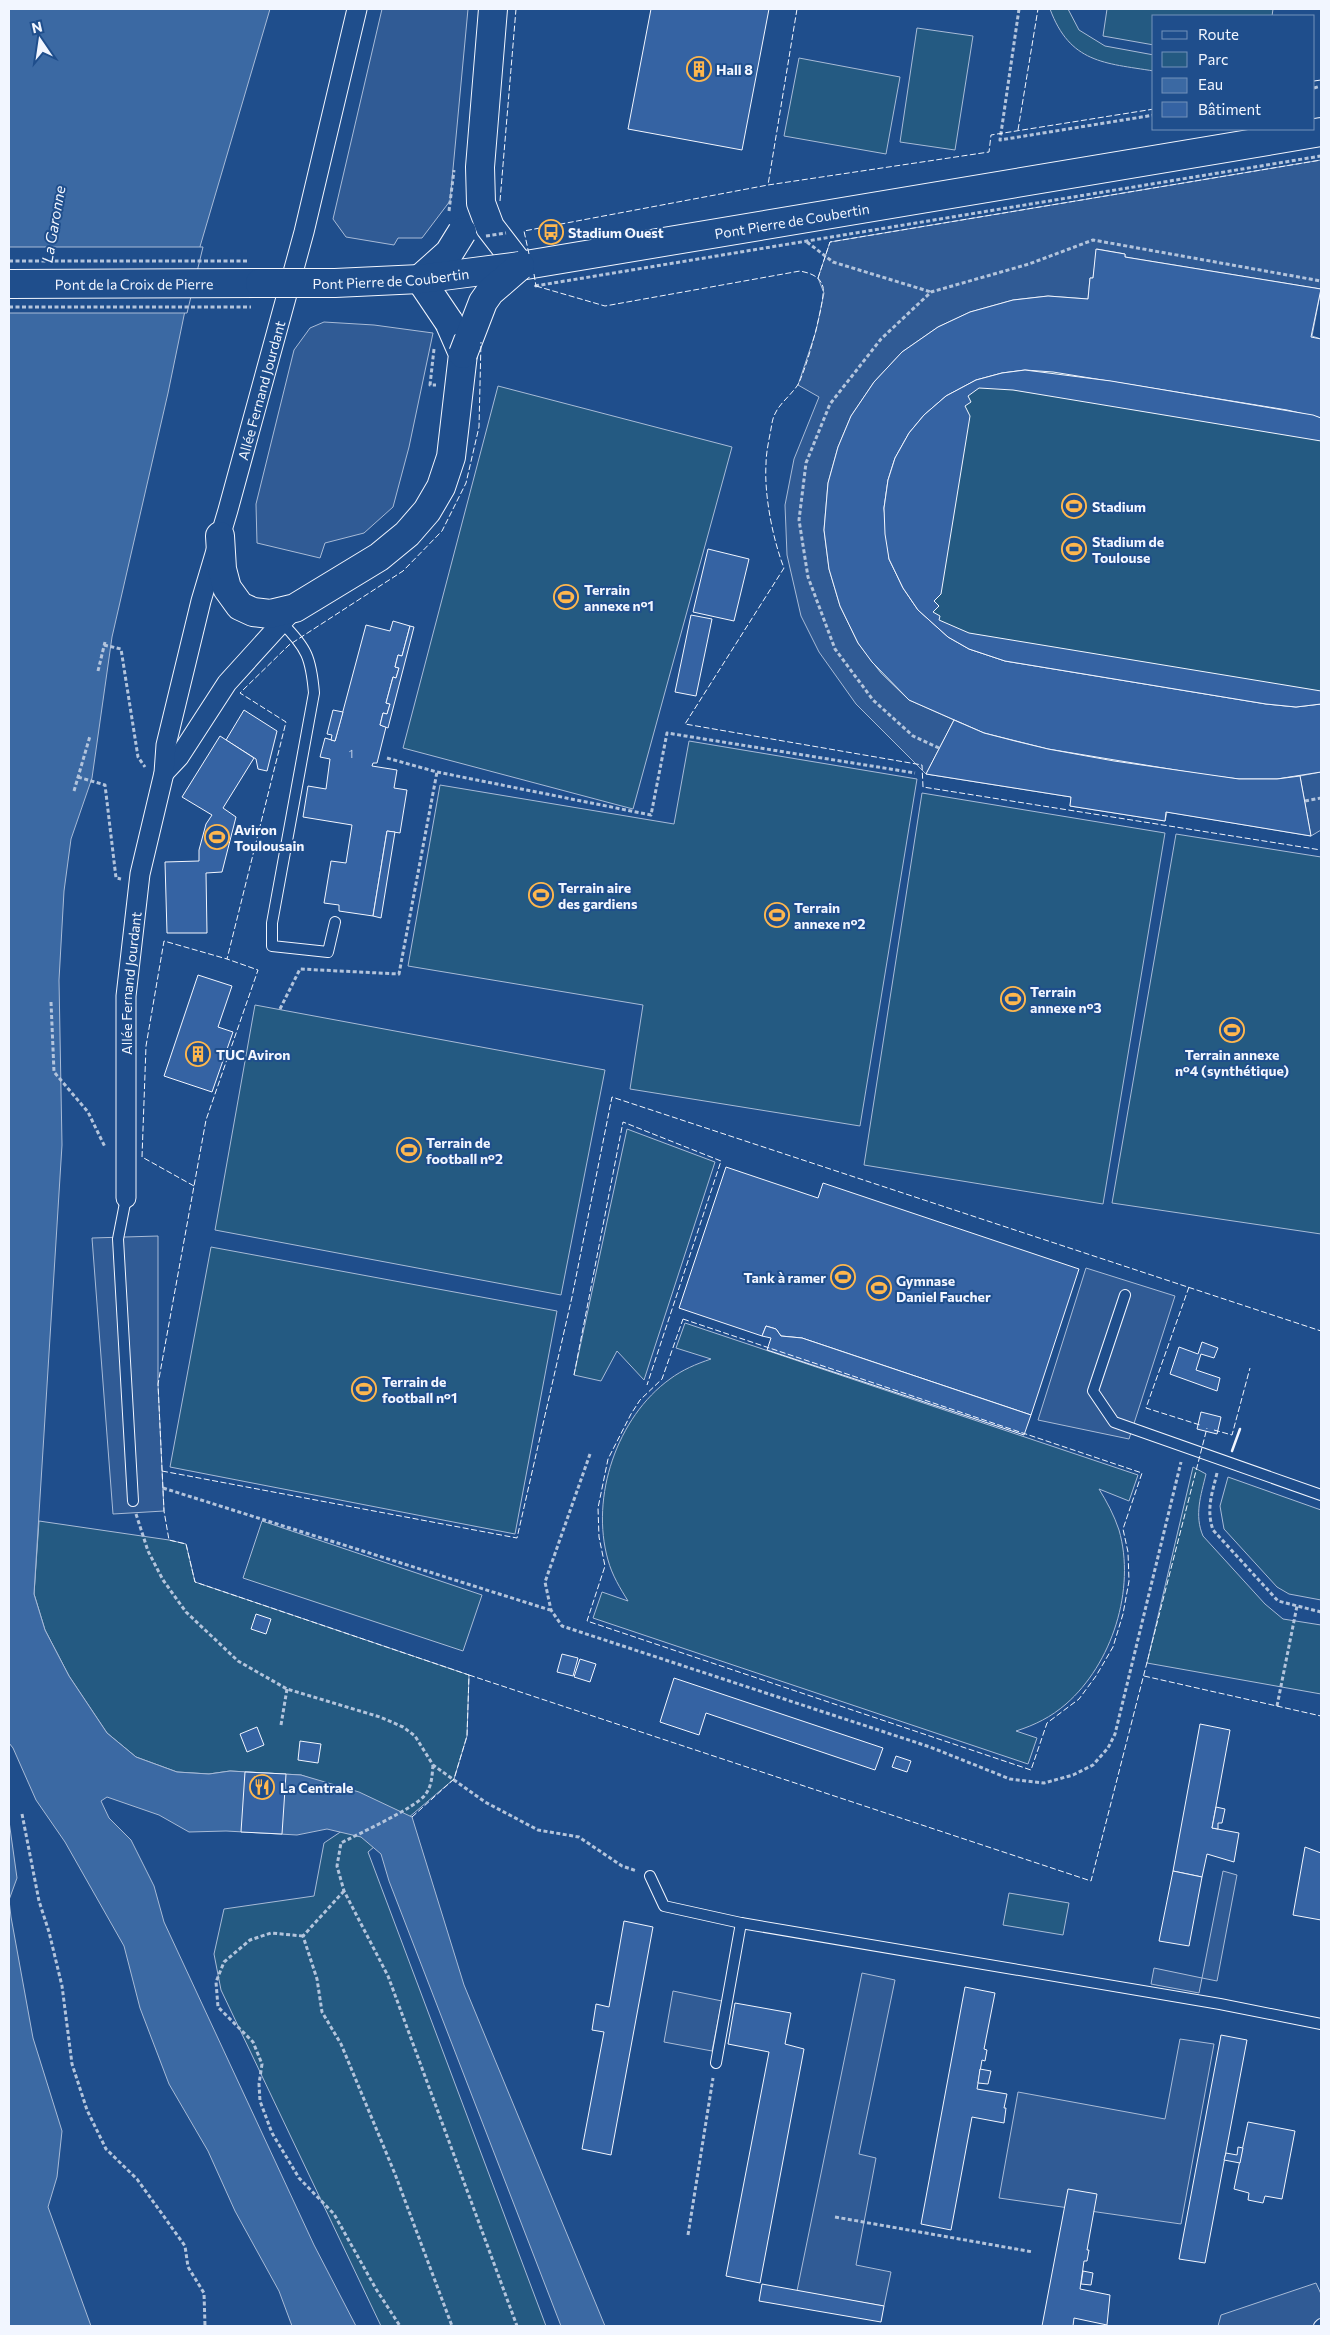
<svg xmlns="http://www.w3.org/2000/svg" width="1330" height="2335" viewBox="0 0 1330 2335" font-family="Commissioner,sans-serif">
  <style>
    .green { fill: #245a82; stroke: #a8bbd7 }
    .parking { fill: #305b95; stroke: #a8bbd7 }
    .water { fill: #3b69a3; stroke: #a8bbd7 }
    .pier { fill: #1f4e8c; stroke: #a8bbd7 }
    .building { fill: #3563a3; stroke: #f2f6ff }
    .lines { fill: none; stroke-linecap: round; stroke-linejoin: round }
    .lane-casing { stroke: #f2f6ff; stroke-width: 12 }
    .street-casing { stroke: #f2f6ff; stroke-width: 21 }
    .secondary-casing { stroke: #f2f6ff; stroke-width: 30 }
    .path { stroke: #b3c4dc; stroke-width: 3; stroke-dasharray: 4 2.5; stroke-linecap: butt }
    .lane { stroke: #1f4e8c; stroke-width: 10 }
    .street { stroke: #1f4e8c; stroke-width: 19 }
    .secondary { stroke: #1f4e8c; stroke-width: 28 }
    .secondary-bridge-casing { stroke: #f2f6ff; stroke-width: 30; stroke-linecap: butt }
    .path-bridge { stroke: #b3c4dc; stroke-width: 3; stroke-dasharray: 4 2.5; stroke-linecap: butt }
    .secondary-bridge { stroke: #1f4e8c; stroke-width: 28 }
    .fence { stroke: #f2f6ff; stroke-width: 1; stroke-dasharray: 6 2.5; stroke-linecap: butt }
    .wall { stroke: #f2f6ff; stroke-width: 2.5 }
    .labels { text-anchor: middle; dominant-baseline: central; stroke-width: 4; stroke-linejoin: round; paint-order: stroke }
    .number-label { font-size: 11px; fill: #c3d1e8 }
    .poi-label { font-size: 14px; font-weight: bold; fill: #f2f6ff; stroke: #1f4e8c; text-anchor: start }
    .street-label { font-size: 14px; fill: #f2f6ff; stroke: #1f4e8c }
    .water-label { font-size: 15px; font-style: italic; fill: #f2f6ff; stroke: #1f4e8c }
  </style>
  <rect width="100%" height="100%" fill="#1f4e8c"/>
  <g class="green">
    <path d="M 1050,9 L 1068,9 L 1079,30 L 1105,46 L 1154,55 L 1154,71 C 1104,63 1070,63 1050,9 Z"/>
    <polygon points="1107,9 1273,9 1272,16 1154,16 1154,45 1103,36"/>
    <polygon points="917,28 973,36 955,150 900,142"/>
    <polygon points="799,58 900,77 886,154 784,136"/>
    <polygon points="1096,249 1125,254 1125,257 1321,289 1312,336 1321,339 1321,772 1300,776 1311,836 1167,812 1165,821 1070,806 1071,797 926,774 909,700 881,673 858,643 840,606 829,569 824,530 828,483 838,447 851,416 874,382 902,352 938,327 970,312 1013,300 1048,296 1093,278"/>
    <polygon points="498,386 732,447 633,809 403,748"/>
    <polygon points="689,741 917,779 860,1126 630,1089 643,1005 408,966 440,785 674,824"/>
    <polygon points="922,793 1165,833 1103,1204 864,1165"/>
    <polygon points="1176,834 1321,857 1321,1234 1112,1203"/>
    <polygon points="255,1005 605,1070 561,1295 215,1230"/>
    <polygon points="627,1129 715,1162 644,1380 617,1351 601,1381 574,1375"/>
    <polygon points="211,1247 557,1311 515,1534 170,1467"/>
    <path d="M 685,1323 L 1138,1475 L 1129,1501 L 1099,1489 C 1107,1502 1114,1515 1119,1530 C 1136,1589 1112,1664 1066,1704 C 1051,1717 1035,1725 1016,1731 L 1037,1738 L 1028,1764 L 593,1618 L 602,1592 L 628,1601 C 620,1588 612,1575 608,1560 C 590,1497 617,1417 670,1379 C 682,1370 696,1364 711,1359 L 676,1348 Z"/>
    <path d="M 1193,1467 L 1206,1474 C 1201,1495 1194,1515 1203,1536 L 1265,1604 L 1283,1619 L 1321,1625 L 1321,1694 L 1147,1663 Z"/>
    <polygon points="1228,1477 1321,1510 1321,1600 1289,1594 1277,1587 1224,1529 1220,1506"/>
    <polygon points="39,1521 169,1540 186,1544 195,1582 469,1675 467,1736 454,1779 368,1852 546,2326 381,2326 221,1990 214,1954 224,1909 314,1896 324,1843 382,1804 301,1775 230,1771 209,1774 177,1772 136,1757 107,1733 69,1676 45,1630 34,1594"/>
    <polygon points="262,1521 482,1595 463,1651 243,1578"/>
    <polygon points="1009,1893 1069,1903 1063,1935 1003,1925"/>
  </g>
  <g class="parking">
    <polygon points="382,9 468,9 450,201 422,238 398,238 394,245 346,237 333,219"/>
    <polygon points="1321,160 1321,289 1125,257 1125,254 1097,249 1093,278 1090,278 1088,299 1048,296 1013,300 970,312 938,327 902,352 874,382 851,416 838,447 828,483 824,530 829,569 840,606 858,643 881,673 909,700 954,720 926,774 856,704 819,652 801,616 787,555 785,505 794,459 819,397 798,385 816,331 824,293 818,278 830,242"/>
    <polygon points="324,322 374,325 433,333 409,447 393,507 364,533 325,543 320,558 257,543 256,504 294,350 310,328"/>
    <polygon points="1321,772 1321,830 1311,836 1300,776"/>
    <polygon points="158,1236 158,1384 164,1511 113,1514 92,1238"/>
    <polygon points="1086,1268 1175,1296 1129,1439 1038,1420"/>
    <polygon points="1223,1871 1237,1875 1217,1981 1202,1978 1199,1993 1151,1984 1154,1968 1202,1978"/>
    <polygon points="862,1973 895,1980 859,2154 876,2158 856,2265 891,2272 884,2306 797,2291"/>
    <polygon points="673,1991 722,2001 712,2051 664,2042"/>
    <polygon points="1180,2039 1214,2044 1181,2224 999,2198 1018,2092 1165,2119"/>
    <polygon points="1316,2283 1321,2294 1321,2326 1218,2326 1221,2315"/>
  </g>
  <g class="water">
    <polygon points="9,9 270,9 194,267 168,393 112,637 92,778 71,839 64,891 59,980 62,1145 34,1594 45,1630 69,1676 107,1733 136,1757 177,1772 209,1774 230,1771 301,1775 359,1792 412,1817 464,1985 605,2326 561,2326 389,1881 381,1854 361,1837 327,1829 297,1835 226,1831 189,1832 159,1815 107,1797 101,1801 109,1818 131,1840 154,1886 164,1922 314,2245 356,2326 292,2326 279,2291 235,2211 208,2151 169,2084 140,2008 124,1946 65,1842 36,1800 13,1748 9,1743"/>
    <polygon points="9,1821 17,1878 9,1900 11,1917 33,2038 62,2131 57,2177 48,2207 91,2326 9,2326"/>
  </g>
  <polygon class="pier" points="9,247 203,247 187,313 9,313"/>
  <g class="building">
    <polygon points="651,9 769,9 742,150 628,129"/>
    <polygon points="1096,249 1125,254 1125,257 1321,289 1311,337 1321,339 1321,418 1287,410 1053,372 1025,370 1002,373 976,380 946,396 924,415 909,433 895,458 888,480 884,508 889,559 903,588 918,610 948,637 969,649 1005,661 1266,704 1296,707 1321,704 1321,772 1277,779 1239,779 1206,775 1048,749 984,733 909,700 872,662 858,643 840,606 829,569 824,530 828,483 838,447 851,416 874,382 902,352 938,327 970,312 1013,300 1048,296 1088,299 1090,278 1093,278"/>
    <polygon points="1025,370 1111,381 1313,415 1321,418 1321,441 1013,390 979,388 968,396 971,402 965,406 970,416 941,594 934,601 939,606 933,612 940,616 939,620 969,633 1321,691 1321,704 1296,707 1266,704 1005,661 969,649 948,637 918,610 903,588 889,559 885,534 884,508 888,480 895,458 909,433 924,415 946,396 976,380 1002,373"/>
    <polygon points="708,549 749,559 734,621 693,612"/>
    <polygon points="691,615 712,619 696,696 675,692"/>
    <polygon points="393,621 410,626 402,656 398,655 395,667 399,668 396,678 393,677 386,703 390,704 387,714 383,713 380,725 386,727 377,763 373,763 372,766 397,770 394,788 407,790 400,833 387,831 373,916 339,911 339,905 324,903 331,861 346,863 352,825 303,817 308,786 326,789 330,759 320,757 325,738 335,741 366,625 390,631"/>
    <polygon points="410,626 414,627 388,728 380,725 383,713 387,714 390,704 386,703 393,677 396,678 399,668 395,667 398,655 402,656"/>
    <polygon points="244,710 277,731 267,771 258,769 256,759 226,740"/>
    <polygon points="333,710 343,712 335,741 331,740 332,735 327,734"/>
    <polygon points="954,720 984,733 1015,741 1048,749 1114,761 1239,779 1277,779 1300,776 1311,836 1166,812 1165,821 1070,806 1071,797 926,774"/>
    <polygon points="220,736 254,758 223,808 236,817 222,872 206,873 207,933 167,933 165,862 199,861 199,850 206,824 212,815 182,797"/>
    <polygon points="387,831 395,832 381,918 373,916"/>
    <polygon points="198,975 232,986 218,1027 233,1032 212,1092 164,1076"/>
    <polygon points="726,1167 818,1198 823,1183 1079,1269 1031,1415 802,1338 781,1336 776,1329 766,1326 762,1336 679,1308"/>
    <polygon points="766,1326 776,1329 781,1336 802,1338 1031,1415 1024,1435 767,1350 771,1338 762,1336"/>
    <polygon points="1202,1342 1218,1348 1214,1358 1201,1354 1196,1370 1220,1378 1217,1391 1170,1374 1179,1347 1198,1354"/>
    <polygon points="1201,1412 1221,1417 1217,1434 1197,1429"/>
    <polygon points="256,1614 271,1619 266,1634 251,1629"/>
    <polygon points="562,1654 578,1658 573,1676 557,1672"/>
    <polygon points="580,1659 596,1664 590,1682 574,1677"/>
    <polygon points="674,1678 883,1748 875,1770 706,1713 699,1735 660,1722"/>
    <polygon points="1200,1724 1230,1730 1212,1828 1239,1833 1234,1862 1207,1854 1202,1877 1173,1871"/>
    <polygon points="257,1727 264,1745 247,1752 240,1734"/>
    <polygon points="300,1741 321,1744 318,1763 298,1760"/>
    <polygon points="896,1756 911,1761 907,1772 892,1767"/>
    <polygon points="245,1772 286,1774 282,1834 241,1832"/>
    <polygon points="1216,1807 1225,1809 1222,1823 1218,1823 1218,1829 1212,1828"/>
    <polygon points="1305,1847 1321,1853 1321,1920 1293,1915"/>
    <polygon points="1173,1871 1202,1877 1189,1946 1159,1941"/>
    <polygon points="624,1921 653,1927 611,2155 582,2149 604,2032 592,2030 596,2004 609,2007"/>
    <polygon points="965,1987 995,1993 984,2049 987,2050 985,2061 982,2060 977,2089 1007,2094 1004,2108 1006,2108 1004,2123 972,2117 951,2230 921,2224"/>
    <polygon points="735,2003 791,2013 785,2044 804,2049 760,2283 726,2276 769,2052 728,2044"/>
    <polygon points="1221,2035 1247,2040 1205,2263 1179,2259"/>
    <polygon points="980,2069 991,2071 988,2084 978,2083"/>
    <polygon points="1248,2122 1295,2131 1282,2199 1265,2196 1263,2203 1248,2200 1249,2193 1234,2189"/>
    <polygon points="1238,2147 1243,2148 1240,2163 1224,2160 1226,2153 1237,2155"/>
    <polygon points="1068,2189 1097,2194 1087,2250 1089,2250 1087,2261 1084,2261 1080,2289 1110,2295 1107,2325 1074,2318 1073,2326 1042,2326"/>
    <polygon points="1083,2271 1093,2273 1091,2285 1081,2284"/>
    <polygon points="762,2284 884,2306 881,2322 759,2301"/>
  </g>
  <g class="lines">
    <defs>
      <g id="lane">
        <path d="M 282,623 C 307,648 311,658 314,693 L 272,923 L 272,946 L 328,952 L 335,922"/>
        <polyline points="126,1198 118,1239 133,1501"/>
        <polyline points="1125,1295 1093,1391 1114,1422 1321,1495"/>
        <polyline points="650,1876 664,1906 741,1923 1220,2004 1321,2024"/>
        <polyline points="716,2063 741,1923"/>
        <polyline points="1319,2326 1321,2324"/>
      </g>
      <g id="street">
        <polyline points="164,773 179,757 227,683 295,608"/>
        <path id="s1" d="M 126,1198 L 126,996 L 140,874 L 164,773 L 166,745 L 201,601 L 228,510 L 304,232 L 357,9"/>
      </g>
      <g id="secondary">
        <path id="s2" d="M 493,9 L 480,167 L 481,203 L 490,227 L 520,266 L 1321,132"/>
        <path id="s3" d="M 9,284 L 260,283"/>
        <polyline points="220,536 222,569 227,588 240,606 253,612 270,614 295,608 379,557 407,534 427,511 441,487 451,457 463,354 449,322"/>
      </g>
    </defs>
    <use href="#lane" class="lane-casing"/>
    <use href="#street" class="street-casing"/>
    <use href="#secondary" class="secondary-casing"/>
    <g class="path">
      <polyline points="1019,9 1000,140 1154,115"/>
      <polyline points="1314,88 1321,86"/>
      <polyline points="449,211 454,170"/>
      <polyline points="807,242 833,262 931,292"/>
      <polyline points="434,349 430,385 436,385"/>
      <polyline points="104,645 121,649 138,757 145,767"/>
      <polyline points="98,671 105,642"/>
      <polyline points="939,748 913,736 873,700 835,649 808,577 799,520 806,463 830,404 881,339 931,292 1029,264 1093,240 1321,281"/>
      <polyline points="387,758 437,772 651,815 667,733 915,773"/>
      <polyline points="78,777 105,785 116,878 121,879"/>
      <polyline points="74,791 90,736"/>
      <polyline points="1305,801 1321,798"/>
      <polyline points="51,1002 54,1072 88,1112 105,1147"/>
      <polyline points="280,1009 300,969 399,974 437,772"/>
      <polyline points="590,1454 545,1582 551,1610 562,1626 930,1747 1010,1779 1044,1783 1073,1775 1093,1765 1108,1748 1115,1734 1181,1462"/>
      <path d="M 1217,1473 C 1212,1494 1206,1509 1213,1530 L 1278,1601 L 1321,1612"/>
      <polyline points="163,1488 550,1610"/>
      <polyline points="136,1514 148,1551 163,1580 186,1612 238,1661 287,1689 380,1717 403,1727 415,1736 433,1765 485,1802 538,1830 579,1837 622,1866 637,1871"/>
      <polyline points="1277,1706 1297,1606"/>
      <polyline points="281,1725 287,1689"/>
      <path d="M 433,1765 C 432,1776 432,1786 425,1795 C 415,1808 358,1834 341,1843 L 337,1866 L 344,1891 L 388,1976 L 517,2326"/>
      <polyline points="22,1814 39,1901 49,1932 62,1986 72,2064 87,2110 106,2149 137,2179 185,2246 188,2267 204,2293 205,2326"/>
      <polyline points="344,1891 303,1936 317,1979 322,2012 341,2044 395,2174 452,2326"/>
      <polyline points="303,1936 271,1933 250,1940 224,1962 216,1982 218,2007 253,2042 262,2064 259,2084 260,2101 272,2133 299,2178 334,2214 376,2289 400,2326"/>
      <polyline points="835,2217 1033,2252"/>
      <polyline points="688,2235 713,2078"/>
    </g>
    <use href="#lane" class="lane"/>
    <use href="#street" class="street"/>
    <use href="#secondary" class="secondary"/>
    <defs>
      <g id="secondary-bridge">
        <polyline points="420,279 449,253 462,232"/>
        <polyline points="420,279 449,322"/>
        <path id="s4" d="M 260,283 L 335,283 L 420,279 L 520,266"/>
        <polyline points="463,354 483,302 490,292 520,266"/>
      </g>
    </defs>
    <use href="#secondary-bridge" class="secondary-bridge-casing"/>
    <g class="path-bridge">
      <polyline points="486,236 506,233"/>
      <polyline points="9,261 248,261"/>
      <polyline points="535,286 1321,156"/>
      <polyline points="9,307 251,307"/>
    </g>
    <use href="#secondary-bridge" class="secondary-bridge"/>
    <g class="fence">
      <polyline points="797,9 768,185 989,152 991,135 1154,109"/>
      <polyline points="1314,81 1321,80"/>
      <polyline points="1018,130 1038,9"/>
      <polyline points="500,201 516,9"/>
      <polyline points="529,254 524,231 768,185"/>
      <polyline points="534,274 536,286 534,286"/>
      <polyline points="818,278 830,242 1321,160"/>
      <path d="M 536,286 L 605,306 L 800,271 C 810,273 820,276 823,287 C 826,299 805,375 797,386 C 788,399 775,406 772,423 C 770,436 766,451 766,464 C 764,495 773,540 784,568 L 685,724 L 922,765 L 923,787 L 1321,850"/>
      <polyline points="194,1186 142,1157 146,1046 164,941 227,959"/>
      <polyline points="1189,1287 1146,1408 1200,1425"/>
      <polygon points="683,1319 1142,1473 1123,1529 1128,1552 1129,1581 1123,1614 1113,1647 1096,1676 1079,1699 1047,1723 1031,1770 587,1621 605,1566 599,1537 598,1508 608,1459 631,1414 640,1400 662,1379"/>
      <polyline points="574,1375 623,1122 721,1161 647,1385"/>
      <polyline points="1214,1430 1232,1435 1250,1368"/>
      <polyline points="162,1471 517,1538 572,1297 612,1097 1321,1331"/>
      <polyline points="469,1675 1091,1881 1207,1428"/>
      <polyline points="1144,1676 1321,1716"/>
      <polyline points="412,1817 454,1779 467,1736 469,1675 195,1582 186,1544 169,1540 164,1511 158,1384 206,1120 258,970 227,959 286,722 240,693 289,645 403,571 442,531 466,483 479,427 481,342"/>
    </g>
    <polyline class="wall" points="1232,1451 1240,1429"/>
  </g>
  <defs>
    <symbol id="building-ring" viewBox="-11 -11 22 22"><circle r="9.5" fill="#1f4e8c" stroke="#ffb74d" stroke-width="1.5"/><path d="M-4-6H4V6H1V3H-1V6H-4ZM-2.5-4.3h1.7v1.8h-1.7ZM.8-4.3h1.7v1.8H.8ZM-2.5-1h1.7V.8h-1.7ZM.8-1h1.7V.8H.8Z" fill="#ffb74d"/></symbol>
    <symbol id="bus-ring" viewBox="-11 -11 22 22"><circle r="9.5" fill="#1f4e8c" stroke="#ffb74d" stroke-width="1.5"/><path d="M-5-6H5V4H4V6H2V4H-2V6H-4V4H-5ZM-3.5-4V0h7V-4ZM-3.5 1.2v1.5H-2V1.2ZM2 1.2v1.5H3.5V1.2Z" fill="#ffb74d"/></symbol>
    <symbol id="stadium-ring" viewBox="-11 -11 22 22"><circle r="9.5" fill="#1f4e8c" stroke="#ffb74d" stroke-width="1.5"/><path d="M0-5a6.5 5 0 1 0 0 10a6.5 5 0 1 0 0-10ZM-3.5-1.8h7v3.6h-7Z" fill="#ffb74d"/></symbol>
    <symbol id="restaurant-ring" viewBox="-11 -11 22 22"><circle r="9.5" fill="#1f4e8c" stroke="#ffb74d" stroke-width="1.5"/><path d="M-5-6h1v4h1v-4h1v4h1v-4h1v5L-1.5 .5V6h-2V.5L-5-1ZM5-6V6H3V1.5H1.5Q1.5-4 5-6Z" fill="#ffb74d"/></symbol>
  </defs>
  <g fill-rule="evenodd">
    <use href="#building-ring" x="685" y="55" width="28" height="28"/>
    <use href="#bus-ring" x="537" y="218" width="28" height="28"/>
    <use href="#stadium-ring" x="1060" y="492" width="28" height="28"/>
    <use href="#stadium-ring" x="1060" y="535" width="28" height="28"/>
    <use href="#stadium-ring" x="552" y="583" width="28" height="28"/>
    <use href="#stadium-ring" x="203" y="823" width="28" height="28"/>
    <use href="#stadium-ring" x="527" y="881" width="28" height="28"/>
    <use href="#stadium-ring" x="763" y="901" width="28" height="28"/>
    <use href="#stadium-ring" x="999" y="985" width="28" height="28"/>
    <use href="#stadium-ring" x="1218" y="1016" width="28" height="28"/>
    <use href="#building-ring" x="184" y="1040" width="28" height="28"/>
    <use href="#stadium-ring" x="395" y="1136" width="28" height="28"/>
    <use href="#stadium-ring" x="829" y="1263" width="28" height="28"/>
    <use href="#stadium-ring" x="865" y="1274" width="28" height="28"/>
    <use href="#stadium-ring" x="350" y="1375" width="28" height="28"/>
    <use href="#restaurant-ring" x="248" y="1773" width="28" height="28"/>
  </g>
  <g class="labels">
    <g class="number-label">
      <text x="351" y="753">1</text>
    </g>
    <g class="poi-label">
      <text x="716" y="69">Hall 8</text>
      <text x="568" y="232">Stadium Ouest</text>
      <text x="1092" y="506">Stadium</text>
      <text x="1092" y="541">Stadium de<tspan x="1092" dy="16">Toulouse</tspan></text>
      <text x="584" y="589">Terrain<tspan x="584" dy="16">annexe n°1</tspan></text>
      <text x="234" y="829">Aviron<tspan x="234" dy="16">Toulousain</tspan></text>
      <text x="558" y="887">Terrain aire<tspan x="558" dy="16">des gardiens</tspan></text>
      <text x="794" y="907">Terrain<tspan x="794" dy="16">annexe n°2</tspan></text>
      <text x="1030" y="991">Terrain<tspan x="1030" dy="16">annexe n°3</tspan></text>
      <text x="216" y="1054">TUC Aviron</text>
      <text x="1232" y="1054" text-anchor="middle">Terrain annexe<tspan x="1232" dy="16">n°4 (synthétique)</tspan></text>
      <text x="426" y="1142">Terrain de<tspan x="426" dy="16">football n°2</tspan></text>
      <text x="826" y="1277" text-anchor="end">Tank à ramer</text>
      <text x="896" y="1280">Gymnase<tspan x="896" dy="16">Daniel Faucher</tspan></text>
      <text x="382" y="1381">Terrain de<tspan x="382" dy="16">football n°1</tspan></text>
      <text x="280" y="1787">La Centrale</text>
    </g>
    <g class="street-label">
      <text stroke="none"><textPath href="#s2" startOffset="545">Pont Pierre de Coubertin</textPath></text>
      <text stroke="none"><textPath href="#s4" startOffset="131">Pont Pierre de Coubertin</textPath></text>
      <text stroke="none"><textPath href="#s3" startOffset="125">Pont de la Croix de Pierre</textPath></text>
      <text stroke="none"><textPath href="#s1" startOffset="824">Allée Fernand Jourdant</textPath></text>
      <text stroke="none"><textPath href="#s1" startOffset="215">Allée Fernand Jourdant</textPath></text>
    </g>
    <g class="water-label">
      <text transform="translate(53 224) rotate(-80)">La Garonne</text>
    </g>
  </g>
  <rect width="1330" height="2335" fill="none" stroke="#f2f6ff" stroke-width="20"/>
  <rect x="1152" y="15" width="162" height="115" fill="#1f4e8c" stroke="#7391ba"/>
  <rect x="1162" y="31" width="25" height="8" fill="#1f4e8c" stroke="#7391ba"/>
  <text x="1198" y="40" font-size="15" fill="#f2f6ff">Route</text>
  <rect x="1162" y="52" width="25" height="15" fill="#245a82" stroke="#7391ba"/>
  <text x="1198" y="65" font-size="15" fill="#f2f6ff">Parc</text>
  <rect x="1162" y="78" width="25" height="15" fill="#3b69a3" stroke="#7391ba"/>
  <text x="1198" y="90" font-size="15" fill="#f2f6ff">Eau</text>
  <rect x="1162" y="102" width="25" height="15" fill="#3563a3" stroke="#7391ba"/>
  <text x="1198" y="115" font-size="15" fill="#f2f6ff">Bâtiment</text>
  <g transform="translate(40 40) rotate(347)" stroke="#1f4e8c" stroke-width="4" paint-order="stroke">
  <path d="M0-4L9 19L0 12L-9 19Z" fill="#f2f6ff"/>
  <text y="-8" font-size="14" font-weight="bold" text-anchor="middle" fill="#f2f6ff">N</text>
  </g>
</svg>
